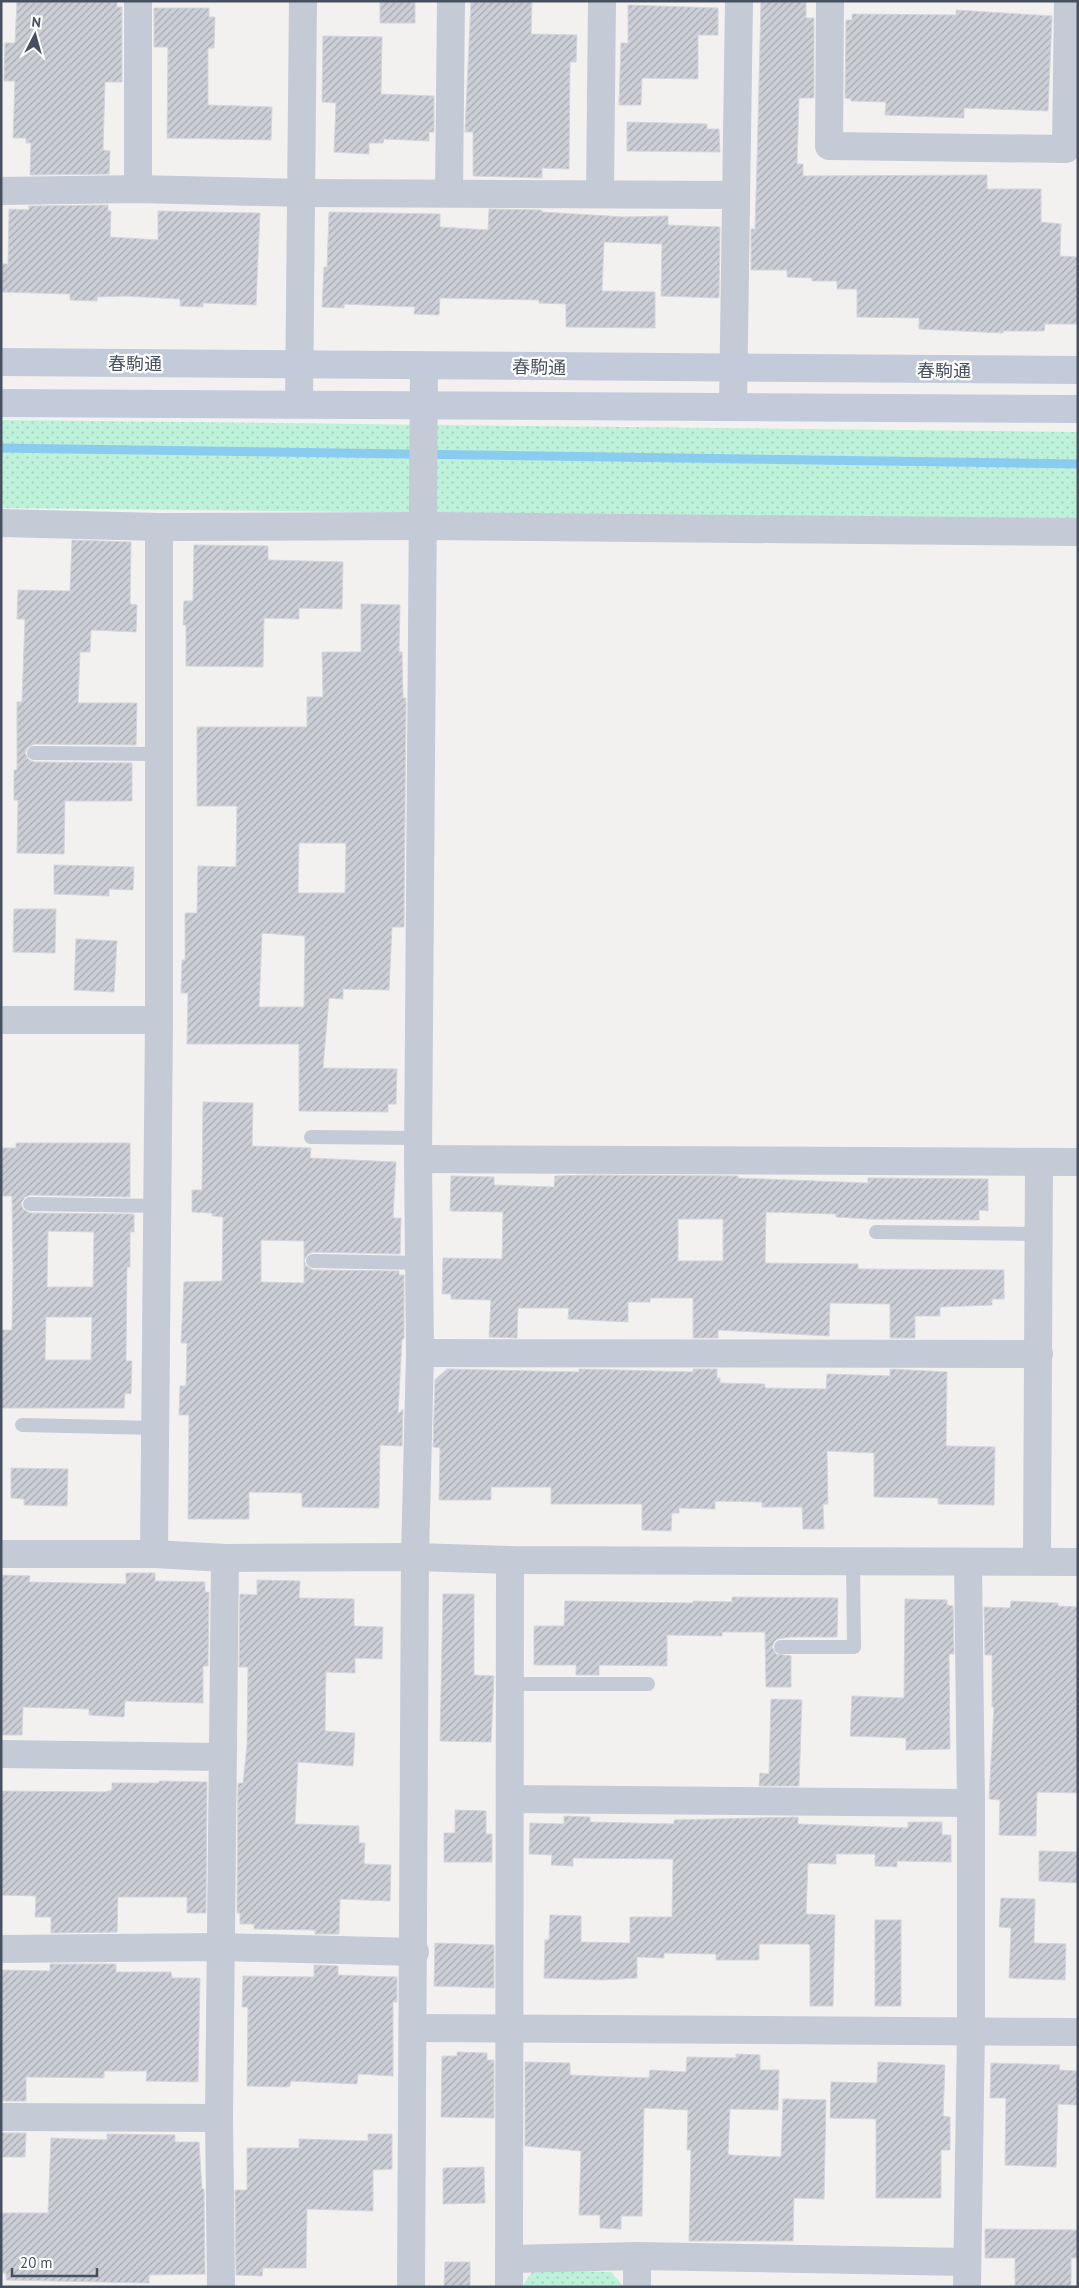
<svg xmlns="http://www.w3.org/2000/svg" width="1079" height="2288" viewBox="0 0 1079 2288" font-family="'PT Sans','Noto Sans JP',sans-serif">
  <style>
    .grass { fill: url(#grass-dots) }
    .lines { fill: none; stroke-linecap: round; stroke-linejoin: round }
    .stream { stroke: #8accf0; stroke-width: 9 }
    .building { fill: url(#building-hatch); stroke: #d4d5dc; fill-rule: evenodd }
    .lane { stroke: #c4cad6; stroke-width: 14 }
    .street { stroke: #c4cad6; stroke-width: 28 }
    .secondary { stroke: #c3cada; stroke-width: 28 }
    .labels { text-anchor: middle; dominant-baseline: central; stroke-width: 4.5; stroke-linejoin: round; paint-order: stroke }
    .street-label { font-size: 18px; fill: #47505f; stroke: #fff }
  </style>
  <defs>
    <pattern id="grass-dots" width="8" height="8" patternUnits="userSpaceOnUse" patternTransform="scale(1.25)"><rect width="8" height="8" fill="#bef1d9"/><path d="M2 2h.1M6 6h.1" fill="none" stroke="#a5d0bd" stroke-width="1.8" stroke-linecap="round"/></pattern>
    <pattern id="building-hatch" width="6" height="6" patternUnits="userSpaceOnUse" patternTransform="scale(1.25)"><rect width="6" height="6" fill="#cccfd6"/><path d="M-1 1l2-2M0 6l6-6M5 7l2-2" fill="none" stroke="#a7aab1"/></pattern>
  </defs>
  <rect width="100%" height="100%" fill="#f3f1f0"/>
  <g class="grass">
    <polygon points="1,420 1078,432 1078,520 1,508"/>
    <polygon points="533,2270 611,2272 624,2287 522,2287"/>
  </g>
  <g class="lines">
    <polyline class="stream" points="1,448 1078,464"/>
  </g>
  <g class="building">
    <polygon points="17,1 117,1 117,7 122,7 122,82 105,82 103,150 110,151 109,174 30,175 31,143 26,143 26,138 13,138 15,81 4,81 5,43 15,43"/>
    <rect x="380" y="1" width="35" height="22"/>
    <polygon points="471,1 532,1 531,34 577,35 576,62 570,62 569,169 542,168 542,178 473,176 473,132 465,132"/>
    <polygon points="761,1 806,1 806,18 814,18 814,98 799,98 797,164 803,164 803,176 987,175 987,189 1041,189 1041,222 1061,224 1060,256 1078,257 1078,324 1045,324 1044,331 1003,331 1003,333 919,329 919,318 857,317 857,289 837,289 837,281 812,281 812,278 787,277 787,270 751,270 751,229 755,229 757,164"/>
    <polygon points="628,5 718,8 718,35 698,35 698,79 642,78 641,105 619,105 621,43 628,43"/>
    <polygon points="154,8 209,8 209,17 215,17 214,48 208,48 208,105 272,107 271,140 167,138 168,47 154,47"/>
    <polygon points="956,10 1052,16 1048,111 964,108 964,118 885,115 886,102 851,101 851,99 845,98 846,20 852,20 852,14 956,15"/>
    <polygon points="323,36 382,37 381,94 434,96 434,132 429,132 429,141 384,139 383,143 369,143 369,154 334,152 336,103 322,102"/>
    <polygon points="627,122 707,124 707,129 719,129 720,152 627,151"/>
    <polygon points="108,205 108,211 111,211 110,237 158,240 158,211 260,213 256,305 203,303 203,307 180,306 180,299 125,296 97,297 97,301 70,300 70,294 1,292 2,264 8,264 9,209 29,210 29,206"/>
    <polygon points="489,209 542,210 542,212 625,217 668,216 668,225 720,227 719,298 661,296 662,244 604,242 602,291 655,292 655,328 566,327 566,304 539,303 539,300 440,298 439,315 414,314 415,307 344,304 344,308 322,307 324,267 327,267 329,212 440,214 440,227 488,230"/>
    <polygon points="72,540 131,542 130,604 137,605 136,632 91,630 90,652 80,652 78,703 137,703 136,745 34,744 27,748 25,753 29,760 34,762 132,763 132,801 65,801 64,854 17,853 18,800 14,800 14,770 17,770 17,702 22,702 25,619 17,619 18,590 70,591"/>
    <polygon points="194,545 268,546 268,560 343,562 342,609 299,608 299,619 264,618 263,667 186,666 186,625 183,625 184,601 193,601"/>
    <path d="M 361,604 L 400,605 L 399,652 L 402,652 L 403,698 L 406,698 L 404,927 L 392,927 L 389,990 L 343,989 L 343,999 L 329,998 L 323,1068 L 397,1069 L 396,1104 L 388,1104 L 388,1112 L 299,1111 L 299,1044 L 187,1044 L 188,993 L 181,993 L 182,960 L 185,960 L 185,913 L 197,913 L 198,866 L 236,867 L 237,806 L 197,806 L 197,727 L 307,727 L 307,697 L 323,697 L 322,652 L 361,652 ZM 299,843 L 346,843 L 345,893 L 298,893 ZM 262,933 L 305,936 L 304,1007 L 259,1007 Z"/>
    <polygon points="54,865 134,867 133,890 109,889 109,896 54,894"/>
    <polygon points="14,909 56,909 55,953 13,952"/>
    <polygon points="76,939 117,941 114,992 74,990"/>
    <path d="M 203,1102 L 253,1103 L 252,1146 L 311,1148 L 310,1158 L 396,1162 L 393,1218 L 401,1218 L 400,1254 L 313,1252 L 308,1254 L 304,1260 L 306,1266 L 313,1270 L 399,1271 L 399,1275 L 404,1275 L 404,1339 L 402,1339 L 398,1414 L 403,1409 L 402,1446 L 380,1445 L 379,1508 L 302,1507 L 302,1493 L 249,1492 L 249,1519 L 188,1519 L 189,1415 L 179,1415 L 180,1386 L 186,1386 L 187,1343 L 181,1343 L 184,1282 L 222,1281 L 223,1217 L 212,1216 L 212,1213 L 192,1212 L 192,1190 L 202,1190 ZM 261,1240 L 304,1241 L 304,1283 L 261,1282 Z"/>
    <path d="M 16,1143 L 130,1143 L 130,1197 L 30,1195 L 25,1197 L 21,1203 L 23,1209 L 30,1213 L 134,1214 L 134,1232 L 130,1232 L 130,1267 L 127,1267 L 126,1361 L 132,1361 L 131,1394 L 125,1393 L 124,1408 L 1,1408 L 1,1330 L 12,1330 L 13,1265 L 12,1196 L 1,1196 L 1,1148 L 16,1148 ZM 48,1231 L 94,1232 L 93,1287 L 47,1287 ZM 46,1317 L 92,1317 L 91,1360 L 45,1360 Z"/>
    <path d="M 594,1175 L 738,1176 L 738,1178 L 868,1183 L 868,1178 L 988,1179 L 988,1211 L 979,1210 L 979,1220 L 868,1219 L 836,1217 L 836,1214 L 766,1212 L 765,1263 L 858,1264 L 858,1269 L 1004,1270 L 1004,1299 L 992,1299 L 992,1305 L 940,1307 L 940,1316 L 915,1316 L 915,1338 L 890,1338 L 890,1304 L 830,1303 L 829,1336 L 718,1330 L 718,1338 L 693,1338 L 693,1298 L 650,1298 L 650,1302 L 628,1302 L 628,1322 L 568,1319 L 569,1308 L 518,1308 L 517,1338 L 489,1337 L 491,1300 L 451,1299 L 451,1294 L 442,1294 L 443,1258 L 502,1259 L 503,1212 L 450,1211 L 451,1176 L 494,1177 L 494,1185 L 554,1187 L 555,1176 ZM 678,1219 L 723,1219 L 723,1261 L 678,1261 Z"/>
    <polygon points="447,1369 579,1372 579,1369 581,1369 693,1372 693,1369 717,1369 717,1378 720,1378 720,1383 765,1384 765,1388 826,1389 827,1374 890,1376 890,1369 947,1372 946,1446 995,1447 994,1505 938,1504 938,1498 874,1497 874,1453 827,1451 828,1504 823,1504 824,1529 803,1529 802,1507 762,1507 762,1502 715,1501 715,1509 679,1508 679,1513 672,1513 671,1531 642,1530 642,1504 551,1504 551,1487 491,1487 491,1500 439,1500 440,1448 433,1447 435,1380"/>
    <polygon points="11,1468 68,1469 67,1506 24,1505 24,1499 11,1498"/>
    <polygon points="126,1573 155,1573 155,1581 205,1582 205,1592 209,1592 208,1666 203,1666 203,1703 125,1701 124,1717 89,1715 89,1709 23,1707 22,1735 1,1735 1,1575 30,1576 29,1582 126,1584"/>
    <polygon points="257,1580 300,1581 299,1598 354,1599 354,1626 383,1627 382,1659 355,1658 355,1673 326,1672 325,1731 355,1733 353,1766 298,1762 295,1824 359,1826 359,1843 365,1843 364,1864 391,1865 390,1901 340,1899 339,1934 315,1934 315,1930 254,1929 254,1924 240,1924 240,1913 237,1913 238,1783 243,1783 247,1745 248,1667 239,1667 240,1594 257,1595"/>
    <polygon points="443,1594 474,1594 474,1675 494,1676 491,1742 440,1741"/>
    <polygon points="732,1597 838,1598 837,1637 790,1637 777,1639 774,1642 772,1647 776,1654 791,1656 791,1687 766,1687 765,1632 722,1632 722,1636 667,1635 667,1666 599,1665 599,1675 576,1675 576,1665 534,1665 534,1626 564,1626 565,1601 693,1603 693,1601 732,1602"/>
    <polygon points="905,1599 947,1600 947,1605 953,1606 954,1654 949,1654 950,1749 906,1750 906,1738 850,1736 852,1696 904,1698"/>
    <polygon points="1011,1601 1058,1603 1058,1606 1078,1607 1078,1793 1037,1792 1036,1836 999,1835 1000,1800 989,1799 994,1707 992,1707 992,1655 985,1655 984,1607 1010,1608"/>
    <polygon points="771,1699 802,1700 799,1786 759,1786 760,1773 769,1774"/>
    <polygon points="159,1781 207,1782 206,1913 187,1913 187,1897 118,1897 117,1932 51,1933 51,1917 35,1917 36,1896 1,1895 1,1791 105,1792 112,1790 112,1783 159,1783"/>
    <polygon points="455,1810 486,1811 486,1834 492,1834 492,1862 444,1862 444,1833 455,1833"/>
    <polygon points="564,1816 590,1817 590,1822 674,1824 674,1820 798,1817 798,1824 908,1828 908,1822 942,1822 942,1835 951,1835 951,1862 897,1861 897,1867 875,1866 875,1854 836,1854 836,1864 808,1863 806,1914 835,1915 833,2006 810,2006 810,1946 808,1944 759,1944 759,1960 716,1960 716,1954 664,1953 664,1958 637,1957 637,1978 603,1980 544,1978 545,1940 549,1940 550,1915 581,1916 581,1942 630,1943 630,1917 672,1917 673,1859 573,1858 573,1866 551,1865 552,1855 529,1854 530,1823 564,1824"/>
    <polygon points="1039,1851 1078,1852 1078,1883 1039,1881"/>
    <polygon points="1001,1898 1035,1899 1034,1943 1066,1944 1065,1980 1009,1978 1011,1928 999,1927"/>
    <rect x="875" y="1920" width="26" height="86"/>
    <polygon points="435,1943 494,1945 494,1988 434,1986"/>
    <polygon points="50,1964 116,1964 116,1972 171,1972 172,1978 200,1978 198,2082 146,2081 147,2071 104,2071 104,2078 26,2077 26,2101 1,2101 1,1970 50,1971"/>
    <polygon points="314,1965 338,1966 338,1975 397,1977 397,2002 393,2002 393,2076 358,2074 357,2084 291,2081 290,2086 286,2087 247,2086 248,2007 242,2007 243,1976 314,1977"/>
    <polygon points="457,2052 487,2053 487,2060 494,2060 494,2118 441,2117 442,2056 457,2056"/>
    <polygon points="736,2054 760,2055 760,2070 779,2070 778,2110 730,2109 728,2154 731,2155 781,2157 783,2099 826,2100 824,2199 794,2198 793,2241 689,2241 691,2150 687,2150 688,2110 644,2108 642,2216 621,2216 621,2229 600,2228 600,2215 579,2215 581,2151 525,2146 525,2062 570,2063 570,2075 649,2078 650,2070 686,2072 687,2057 736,2058"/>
    <polygon points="878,2062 945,2065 943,2116 950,2117 950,2150 941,2150 941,2198 876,2198 876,2119 830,2118 831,2082 877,2083"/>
    <polygon points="991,2063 1060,2065 1059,2070 1078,2071 1077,2105 1058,2104 1056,2167 1005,2165 1006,2098 990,2098"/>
    <polygon points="1,2133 26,2133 25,2157 1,2157"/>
    <polygon points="107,2134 175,2135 175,2142 199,2142 202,2189 204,2189 205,2274 149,2275 149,2283 6,2280 6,2273 1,2273 1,2213 48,2213 51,2138 107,2140"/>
    <polygon points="368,2134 392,2134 392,2169 373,2170 373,2211 307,2209 306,2268 263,2268 262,2276 236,2275 235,2190 247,2190 247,2148 299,2148 299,2139 368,2141"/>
    <polygon points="484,2167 485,2203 443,2204 443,2168"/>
    <polygon points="985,2229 1078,2230 1078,2258 1071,2258 1071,2287 1015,2287 1015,2258 985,2258"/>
    <polygon points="445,2262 470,2262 470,2287 444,2287"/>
  </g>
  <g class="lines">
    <g class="lane">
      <polyline points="34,753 159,754"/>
      <polyline points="311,1137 418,1138"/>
      <polyline points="30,1204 158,1206"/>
      <polyline points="876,1232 1040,1234"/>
      <polyline points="313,1261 419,1263"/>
      <polyline points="22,1425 156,1428"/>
      <polyline points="781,1647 854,1647 853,1562"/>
      <polyline points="510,1684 648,1684"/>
    </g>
    <g class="street">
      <polyline points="830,1 829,146 1066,149 1068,1"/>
      <polyline points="138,189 138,1"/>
      <polyline points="1,191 138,189 302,193 736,195"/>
      <polyline points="449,193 451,1"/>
      <polyline points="600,193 602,1"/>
      <polyline points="299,404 303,1"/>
      <polyline points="733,406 739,1"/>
      <polyline points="1,523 159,527 422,526 1078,532"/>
      <polyline points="1,1020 159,1020"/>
      <polyline points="418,1159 1078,1162"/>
      <polyline points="420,1353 1039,1354"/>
      <polyline points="1,1554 154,1554 225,1558 415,1557 510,1560 1078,1562"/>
      <polyline points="154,1554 159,1020 159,527"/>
      <polyline points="1037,1561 1039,1162"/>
      <polyline points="1,1754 222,1757"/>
      <polyline points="510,1799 971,1803"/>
      <polyline points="1,1949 221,1947 415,1952"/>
      <polyline points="413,2028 1078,2032"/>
      <polyline points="1,2117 219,2118"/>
      <polyline points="509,2259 637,2256 966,2262"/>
      <polyline points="221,2287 219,2118 225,1558"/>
      <polyline points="411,2287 415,1557 420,1353 418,1159 424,366"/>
      <polyline points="509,2287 510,1560"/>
      <polyline points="637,2287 637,2256"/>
      <polyline points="967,2287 971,2031 971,1803 968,1562"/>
    </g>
    <g class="secondary">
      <polyline points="1,362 1078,370"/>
      <polyline points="1,403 1078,409"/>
    </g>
  </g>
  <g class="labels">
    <g class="street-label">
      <text x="135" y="363">春駒通</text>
      <text transform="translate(539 367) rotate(1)">春駒通</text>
      <text x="944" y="370">春駒通</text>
    </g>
  </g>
  <rect width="1079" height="2288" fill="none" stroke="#47505f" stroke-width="5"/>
  <g transform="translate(35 35) rotate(6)" stroke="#ffffff" stroke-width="4" paint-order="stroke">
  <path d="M0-4L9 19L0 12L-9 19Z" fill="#47505f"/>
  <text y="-8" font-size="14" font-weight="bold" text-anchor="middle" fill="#47505f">N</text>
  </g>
  <path d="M12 2268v8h85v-8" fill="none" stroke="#47505f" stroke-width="2.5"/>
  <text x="20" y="2268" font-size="15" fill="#47505f" stroke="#ffffff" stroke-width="4" paint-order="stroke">20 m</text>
</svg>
